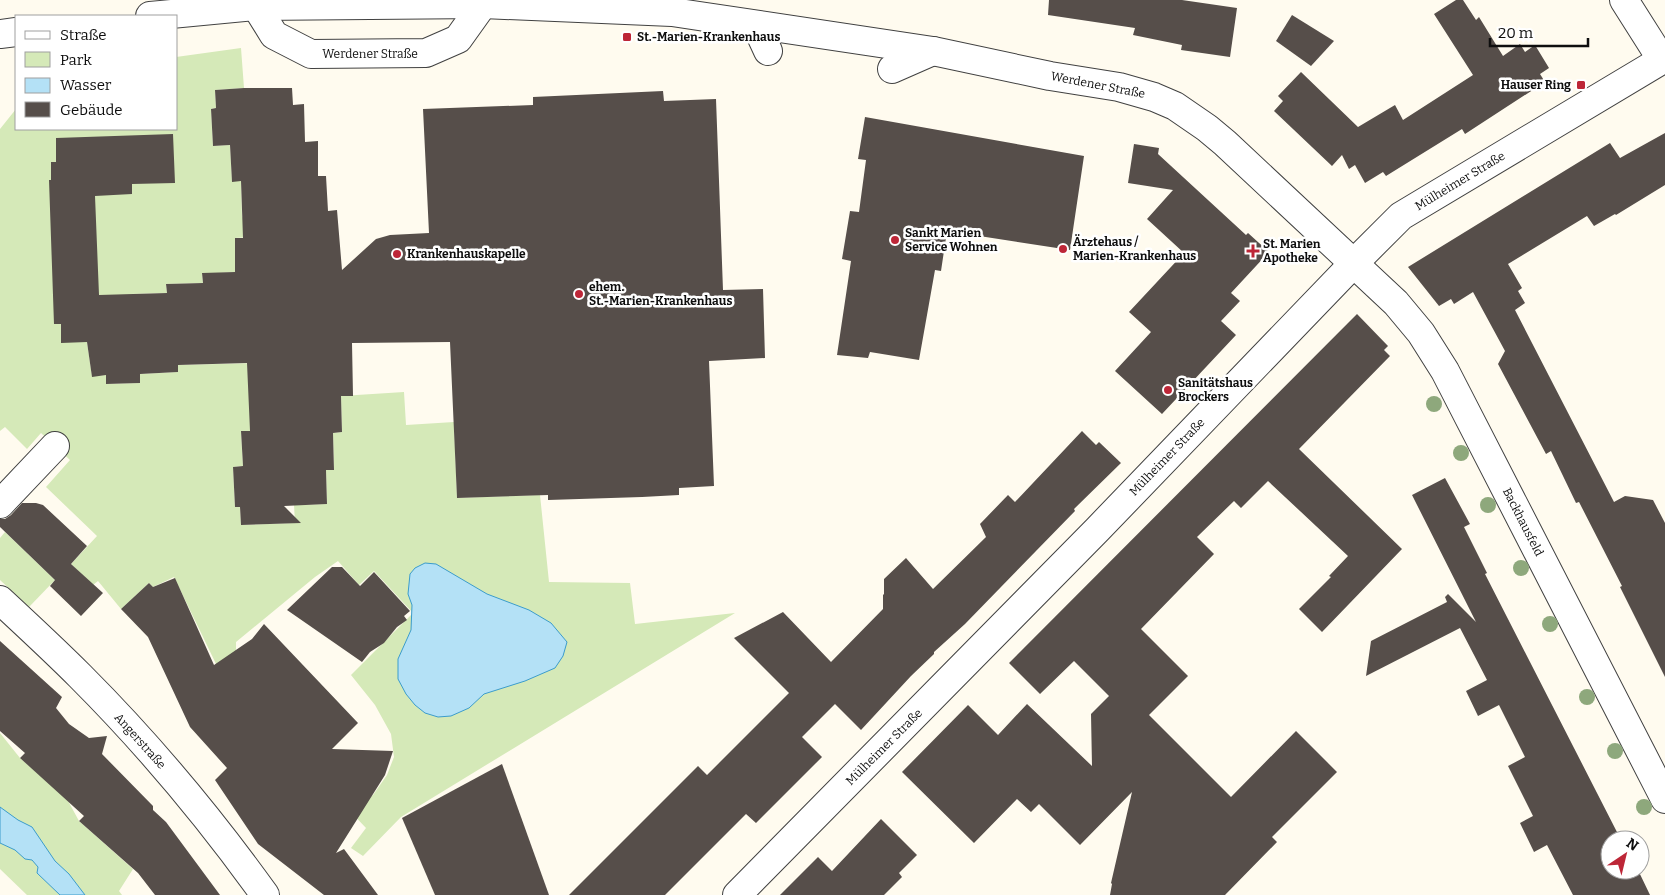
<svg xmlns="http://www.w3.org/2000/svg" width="1665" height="895" viewBox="0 0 1665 895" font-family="Bitter,serif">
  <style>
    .green { fill: #d5e9b8 }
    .water { fill: #b4e1f6; stroke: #3b9ccc }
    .building { fill: #564e4a }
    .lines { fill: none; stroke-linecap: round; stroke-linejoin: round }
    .minor-casing { stroke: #414141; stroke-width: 30 }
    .minor { stroke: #fff; stroke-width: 28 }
    .tree { fill: #8ea87c }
    .poi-dot { fill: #bd2637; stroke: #fff; stroke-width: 2 }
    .labels { text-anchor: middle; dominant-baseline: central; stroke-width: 5; stroke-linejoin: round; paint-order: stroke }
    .poi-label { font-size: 12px; font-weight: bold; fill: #0e0e0e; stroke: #fff; text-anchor: start }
    .street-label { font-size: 12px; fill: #0e0e0e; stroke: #fff }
  </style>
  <rect width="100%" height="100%" fill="#fffbef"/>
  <g class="green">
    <polygon points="241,48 244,88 215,90 216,108 211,109 213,146 230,145 232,181 241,181 242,216 252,237 235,238 235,272 202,274 203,283 166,284 167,293 131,294 87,342 92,376 106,375 106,384 140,383 140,374 178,372 178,365 257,363 250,431 241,432 243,466 233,467 235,507 240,507 241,525 295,523 294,505 327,504 326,470 334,470 333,433 342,432 341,396 404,392 406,425 454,422 457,498 540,495 549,582 630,583 635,624 735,613 401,817 363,856 351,848 366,828 347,808 373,795 387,775 394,757 391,734 375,705 351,675 413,613 374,571 359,585 338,561 315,577 236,642 236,657 217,666 174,577 153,587 149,583 121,609 98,581 93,585 71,564 97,536 46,487 70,460 41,433 27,449 5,427 0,431 0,129 16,109 16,129 176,129 176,57"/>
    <polygon points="5,532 55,580 29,607 0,580 0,538"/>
    <polygon points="0,733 20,758 67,799 79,821 133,869 119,891 122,895 27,895 0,869"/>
  </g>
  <g class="water">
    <polygon points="425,563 436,564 487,594 529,610 551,623 567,642 563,656 555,668 525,681 484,694 469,708 451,716 438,717 425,713 415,705 406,694 398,679 398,659 411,630 412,605 408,594 410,574 415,568"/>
    <polygon points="0,807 18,820 32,827 55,861 69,874 85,895 60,895 37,873 38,867 32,860 25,859 15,850 0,843"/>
  </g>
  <g class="building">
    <polygon points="1049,0 1182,0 1237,8 1230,57 1181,50 1182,45 1133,35 1135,28 1048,15"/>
    <polygon points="1456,0 1463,0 1476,20 1479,17 1503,56 1520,44 1525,52 1535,45 1549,68 1540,74 1545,82 1465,134 1462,129 1386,176 1383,172 1365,183 1355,165 1349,169 1342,155 1332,166 1274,111 1283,101 1278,96 1301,72 1358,127 1395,105 1403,120 1473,75 1434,14"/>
    <polygon points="1292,15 1334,41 1311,66 1276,41"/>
    <polygon points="244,88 292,88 293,105 304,104 305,142 318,141 318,176 326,176 328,211 337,210 342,270 376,239 390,235 429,233 423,109 533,105 533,97 663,91 664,101 716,99 723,290 763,289 765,358 709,361 714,486 679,488 679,495 642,497 548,500 548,495 457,498 450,342 352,343 353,396 341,396 342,432 333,433 334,470 326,470 327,504 284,506 301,523 241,525 240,507 235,507 233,467 243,466 241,431 250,431 247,363 178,365 178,372 140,374 140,383 106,384 106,375 92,377 87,342 61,343 61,324 54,324 49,180 51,180 51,162 56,162 56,138 173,134 175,183 132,184 132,194 95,196 99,295 167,293 166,284 203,283 202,273 235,272 235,238 243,238 241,181 232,182 230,145 213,146 211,109 216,108 215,90"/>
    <polygon points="865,117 1084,156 1070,250 947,231 941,271 935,270 919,360 870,352 868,358 837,355 851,261 842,259 850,211 859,212 866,160 858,159"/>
    <polygon points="1665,133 1665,185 1616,215 1615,214 1594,226 1587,216 1508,264 1522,288 1518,291 1525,303 1515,310 1614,502 1625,496 1653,500 1665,523 1665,677 1620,587 1622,586 1579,502 1576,503 1551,451 1546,454 1498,364 1505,351 1473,292 1454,304 1451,299 1439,306 1408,267 1610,143 1620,158"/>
    <polygon points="1134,144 1159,148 1158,154 1246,235 1248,233 1269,252 1231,293 1240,301 1221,321 1236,335 1162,414 1115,371 1151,332 1129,312 1184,253 1147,219 1173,190 1128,183"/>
    <polygon points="1357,314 1388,346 1384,350 1390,356 1299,449 1402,549 1322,632 1299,609 1331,577 1329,576 1348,556 1268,481 1241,508 1234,501 1197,537 1214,554 1141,629 1188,676 1149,715 1231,797 1296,731 1337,772 1272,837 1277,842 1225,895 1110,895 1112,884 1111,883 1132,792 1080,845 1039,804 1031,812 1017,799 974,843 902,772 968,705 998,735 1027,704 1092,766 1091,714 1109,696 1074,661 1040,694 1009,663"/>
    <polygon points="1082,431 1096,445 1099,442 1121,463 1074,509 1075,511 965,624 934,652 934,654 911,676 861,730 835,704 802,737 822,757 756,823 746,814 665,895 569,895 698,766 707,775 789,693 734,638 783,612 831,662 883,609 883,595 884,594 884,579 906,558 933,589 986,537 980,524 1008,495 1015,502"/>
    <polygon points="1445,478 1470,524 1464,527 1487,573 1485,574 1619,836 1621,836 1623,840 1610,840 1610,870 1638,870 1650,895 1573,895 1547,845 1534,852 1520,823 1533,816 1508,766 1525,757 1499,705 1478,716 1466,691 1487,680 1460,628 1366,676 1371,641 1447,602 1445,597 1448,594 1476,622 1412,495"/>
    <polygon points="22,503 36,503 43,505 87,546 71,564 103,593 81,616 50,586 55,580 0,527 0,519 5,519 11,515"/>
    <polygon points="332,567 342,567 360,586 374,572 410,611 404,616 407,620 397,627 384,643 370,652 362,662 287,610"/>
    <polygon points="175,578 214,665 252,639 264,624 358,723 332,749 393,751 385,775 336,853 344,849 378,895 324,895 258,844 215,780 227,768 190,727 148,637 121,609 149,583 153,587"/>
    <polygon points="0,641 62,697 56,708 69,724 89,738 107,736 102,754 153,806 153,810 166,822 220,895 155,895 138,873 79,821 84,816 20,758 25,753 0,731"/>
    <polygon points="502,764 549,895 435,895 402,818"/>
    <polygon points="881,819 917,855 899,873 902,877 884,895 780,895 818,857 832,871"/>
  </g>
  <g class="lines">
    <defs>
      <g id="minor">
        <polyline points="1624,0 1662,60"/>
        <polyline points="256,6 274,35 311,54 426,53 458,39 483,4"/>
        <polyline points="150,16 256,6 483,4 672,12 933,51 1050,76 1119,87 1154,97 1175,106 1207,128 1225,143 1396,303 1421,333 1445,371 1665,799"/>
        <polyline points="756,25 768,51"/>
        <polyline points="0,34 16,32"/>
        <polyline points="892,69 933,51"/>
        <polyline points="0,504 55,446"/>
        <path d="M 0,600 C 27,625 54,650 80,676 C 147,743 209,817 265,895"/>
        <polyline points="737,895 1097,530 1354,263 1401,216 1665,58"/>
      </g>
    </defs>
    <use href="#minor" class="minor-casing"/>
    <use href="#minor" class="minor"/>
  </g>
  <g class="tree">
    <circle cx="1434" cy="404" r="8"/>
    <circle cx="1461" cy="453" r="8"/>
    <circle cx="1488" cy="505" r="8"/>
    <circle cx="1521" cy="568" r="8"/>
    <circle cx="1550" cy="624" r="8"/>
    <circle cx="1587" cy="697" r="8"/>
    <circle cx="1615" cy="751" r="8"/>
    <circle cx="1644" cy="807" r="8"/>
  </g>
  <g class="poi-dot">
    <rect x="622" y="32" width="10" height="10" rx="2.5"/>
    <rect x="1576" y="80" width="10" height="10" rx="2.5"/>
    <circle cx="895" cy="240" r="5"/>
    <circle cx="1063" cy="249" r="5"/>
    <path d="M1250.5 243.5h5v5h5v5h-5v5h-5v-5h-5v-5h5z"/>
    <circle cx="397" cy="254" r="5"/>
    <circle cx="579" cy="294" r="5"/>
    <circle cx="1168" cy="390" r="5"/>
  </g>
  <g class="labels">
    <g class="poi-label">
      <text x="637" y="37">St.-Marien-Krankenhaus</text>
      <text x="1571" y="85" text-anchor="end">Hauser Ring</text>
      <text x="905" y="233">Sankt Marien<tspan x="905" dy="14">Service Wohnen</tspan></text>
      <text x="1073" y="242">Ärztehaus /<tspan x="1073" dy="14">Marien-Krankenhaus</tspan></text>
      <text x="1263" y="244">St. Marien<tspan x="1263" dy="14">Apotheke</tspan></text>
      <text x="407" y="254">Krankenhauskapelle</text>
      <text x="589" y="287">ehem.<tspan x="589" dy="14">St.-Marien-Krankenhaus</tspan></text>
      <text x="1178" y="383">Sanitätshaus<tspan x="1178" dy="14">Brockers</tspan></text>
    </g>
    <g class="street-label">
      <text x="370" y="54">Werdener Straße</text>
      <text transform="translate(1098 85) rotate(11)">Werdener Straße</text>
      <text transform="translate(1460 181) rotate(-31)">Mülheimer Straße</text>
      <text transform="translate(1167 457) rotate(-46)">Mülheimer Straße</text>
      <text transform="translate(1523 522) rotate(63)">Backhausfeld</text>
      <text transform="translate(140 741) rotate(48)">Angerstraße</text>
      <text transform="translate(884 747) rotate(-45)">Mülheimer Straße</text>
    </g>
  </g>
  <rect x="15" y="15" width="162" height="115" fill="#ffffff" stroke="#9f9f9f"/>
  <rect x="25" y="31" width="25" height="8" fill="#ffffff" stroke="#9f9f9f"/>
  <text x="60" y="40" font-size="15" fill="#0e0e0e">Straße</text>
  <rect x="25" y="52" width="25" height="15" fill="#d5e9b8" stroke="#9f9f9f"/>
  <text x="60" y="65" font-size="15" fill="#0e0e0e">Park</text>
  <rect x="25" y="78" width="25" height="15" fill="#b4e1f6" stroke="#9f9f9f"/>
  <text x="60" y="90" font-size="15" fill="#0e0e0e">Wasser</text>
  <rect x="25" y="102" width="25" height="15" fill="#564e4a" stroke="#9f9f9f"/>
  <text x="60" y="115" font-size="15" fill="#0e0e0e">Gebäude</text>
  <g transform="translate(1625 855) rotate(35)"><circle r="24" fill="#ffffff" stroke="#9f9f9f"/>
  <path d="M0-4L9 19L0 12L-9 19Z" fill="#bd2637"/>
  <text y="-8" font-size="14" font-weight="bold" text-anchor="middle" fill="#0e0e0e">N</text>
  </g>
  <path d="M1490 38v8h98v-8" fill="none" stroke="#0e0e0e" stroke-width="2.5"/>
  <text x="1498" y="38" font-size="15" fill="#0e0e0e" stroke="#ffffff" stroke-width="4" paint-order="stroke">20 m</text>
</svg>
